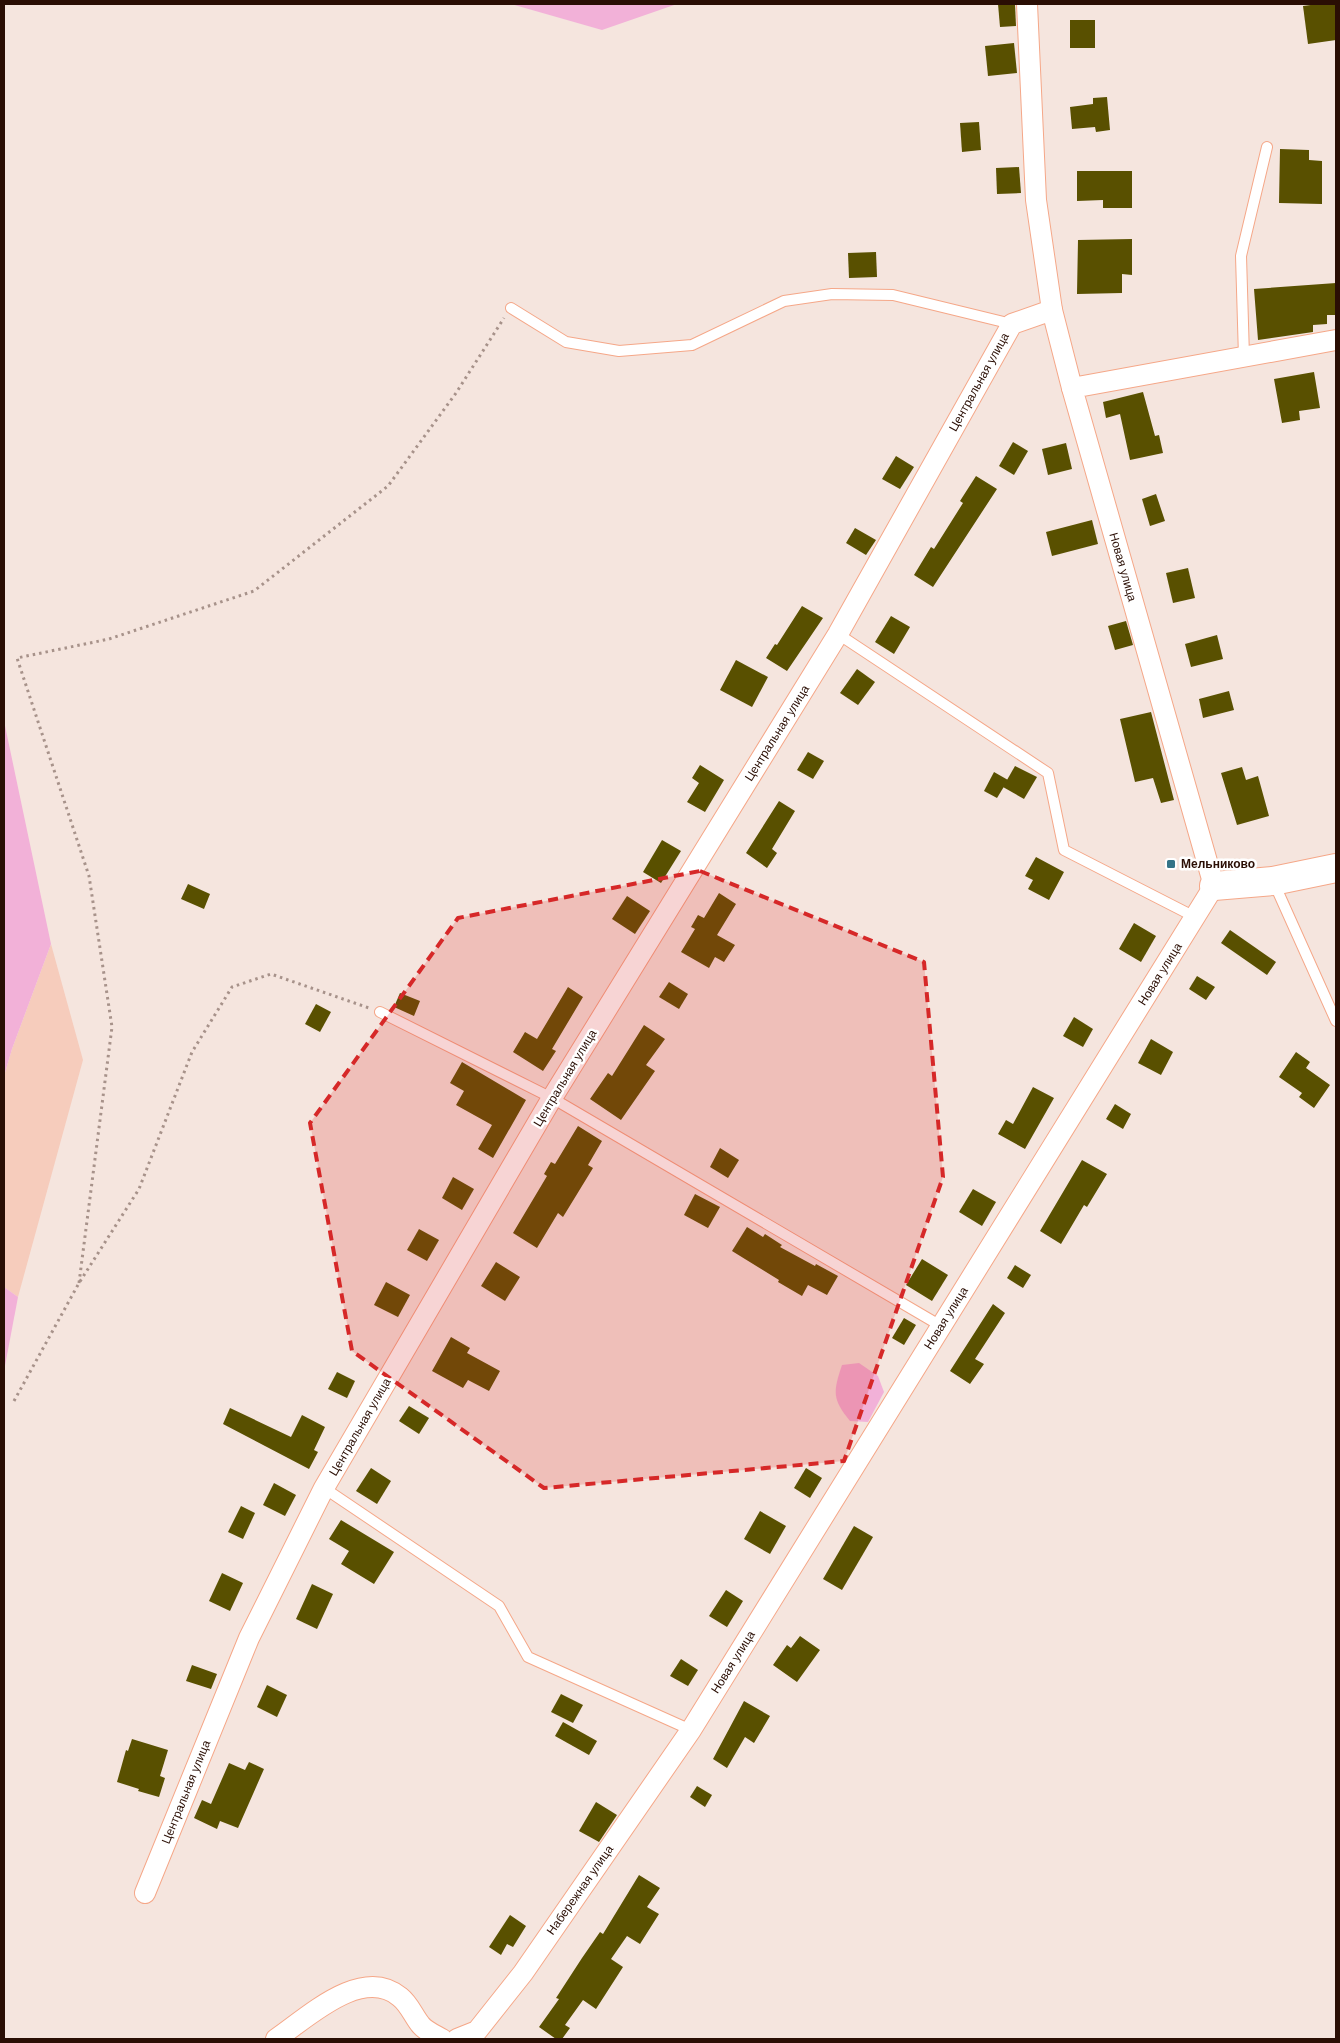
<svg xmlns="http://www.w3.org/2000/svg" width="1340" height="2043" viewBox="0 0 1340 2043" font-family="Helvetica,sans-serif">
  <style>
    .green { fill: #f6ccbc }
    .water { fill: #f2b1d8 }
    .building { fill: #595000 }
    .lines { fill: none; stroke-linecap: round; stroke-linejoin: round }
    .lane-casing { stroke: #f5a788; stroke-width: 12 }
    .street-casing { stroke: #f5a788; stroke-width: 22 }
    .secondary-casing { stroke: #f5a788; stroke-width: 30 }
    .path { stroke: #a7928a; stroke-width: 3; stroke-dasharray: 2.5 4; stroke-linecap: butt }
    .lane { stroke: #fff; stroke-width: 10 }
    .street { stroke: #fff; stroke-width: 20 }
    .secondary { stroke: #fff; stroke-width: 28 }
    .marked { fill: #d62828; fill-opacity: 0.2; stroke: #d62828; stroke-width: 4; stroke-dasharray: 10 6; stroke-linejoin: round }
    .poi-dot { fill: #347488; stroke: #fff; stroke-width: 2 }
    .labels { text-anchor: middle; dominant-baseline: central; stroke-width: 5; stroke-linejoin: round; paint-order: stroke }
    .street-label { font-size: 12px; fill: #2a0e04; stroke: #fff }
    .poi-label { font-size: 12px; font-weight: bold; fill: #2a0e04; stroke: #fff; text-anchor: start }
  </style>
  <rect width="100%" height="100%" fill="#f5e5de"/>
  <polygon class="green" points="51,944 83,1060 18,1297 4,1287 4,1076 12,1049"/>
  <g class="water">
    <polygon points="511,4 677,4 602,30"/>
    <polygon points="4,721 51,944 12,1049 4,1076"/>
    <polygon points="4,1287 18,1297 4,1371"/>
    <path d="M 859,1363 L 878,1376 L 884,1392 L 868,1422 L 850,1421 C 832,1399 833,1392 842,1365 Z"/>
  </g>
  <g class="building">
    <polygon points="998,4 1015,4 1016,26 1000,27"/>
    <polygon points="1318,4 1336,4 1336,40 1308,44 1303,6"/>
    <rect x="1070" y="20" width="25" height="28"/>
    <polygon points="1014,43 1017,73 988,76 985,46"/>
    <polygon points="1107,97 1110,130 1096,132 1095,127 1072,129 1070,107 1093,104 1093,98"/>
    <polygon points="979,122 981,150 962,152 960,123"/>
    <polygon points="1280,149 1309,150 1309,160 1322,161 1322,204 1279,203"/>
    <polygon points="1019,167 1021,193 997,194 996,168"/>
    <polygon points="1077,171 1132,171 1132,208 1103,208 1103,200 1077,201"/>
    <polygon points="1132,239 1132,275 1122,274 1122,293 1077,294 1078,240"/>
    <polygon points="876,252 877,277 849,278 848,253"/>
    <polygon points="1336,283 1336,315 1327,315 1327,324 1313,325 1313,332 1258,340 1254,289"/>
    <polygon points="1314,372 1320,408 1299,411 1300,420 1282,423 1274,379"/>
    <polygon points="1143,392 1155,436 1159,435 1163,453 1130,460 1120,414 1106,418 1103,402"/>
    <polygon points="1013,442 1028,451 1014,475 999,466"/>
    <polygon points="1066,443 1072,469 1048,475 1042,449"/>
    <polygon points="896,456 914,467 900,489 882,479"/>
    <polygon points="976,476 997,489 933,587 914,575 931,547 934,549 963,503 960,501"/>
    <polygon points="1156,494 1165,521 1150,526 1142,499"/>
    <polygon points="1092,520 1098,544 1052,556 1046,532"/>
    <polygon points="855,528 876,540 866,555 846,543"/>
    <polygon points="1188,568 1195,598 1173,603 1166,573"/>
    <polygon points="802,606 823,618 787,671 766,658 775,644 777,645"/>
    <polygon points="891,616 910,627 894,654 875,642"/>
    <polygon points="1126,621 1133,645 1115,650 1108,626"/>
    <polygon points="1217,635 1223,659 1191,667 1185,644"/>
    <polygon points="736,660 768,677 752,707 720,690"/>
    <polygon points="857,669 875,682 858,705 840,693"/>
    <polygon points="1229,691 1234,710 1203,718 1199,699"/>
    <polygon points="1151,712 1174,800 1161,803 1153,778 1135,782 1120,719"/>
    <polygon points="808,752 824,761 813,779 797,770"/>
    <polygon points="700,765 724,780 705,812 687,802 699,783 692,778"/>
    <polygon points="1015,766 1037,777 1024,799 1003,787"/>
    <polygon points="1242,767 1246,780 1258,776 1269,816 1237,825 1221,773"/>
    <polygon points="994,772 1008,780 997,798 984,791"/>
    <polygon points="779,801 795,811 772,849 777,853 767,868 746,853"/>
    <polygon points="662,840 681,851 661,883 643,872"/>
    <polygon points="1036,857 1064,872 1049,900 1028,889 1033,880 1025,876"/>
    <polygon points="188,884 210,894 204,909 181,899"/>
    <polygon points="719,893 736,904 717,935 735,945 724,962 715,957 709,968 681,952 695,929 691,927 698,915 704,918"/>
    <polygon points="627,896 650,911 635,934 612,919"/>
    <polygon points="1134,923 1156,936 1141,962 1119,949"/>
    <polygon points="1230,930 1276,962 1267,975 1221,943"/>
    <polygon points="1197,976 1215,987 1206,1000 1189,989"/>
    <polygon points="669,982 688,994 679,1009 659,997"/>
    <polygon points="568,987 583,997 552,1049 556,1051 543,1071 513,1052 525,1032 537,1039"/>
    <polygon points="400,993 420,1001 414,1016 394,1007"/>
    <polygon points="316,1004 331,1012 320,1032 305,1024"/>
    <polygon points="1074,1017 1093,1029 1083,1047 1063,1036"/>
    <polygon points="644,1025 665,1039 646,1065 655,1071 621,1120 590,1099 608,1073 612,1076"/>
    <polygon points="1151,1039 1173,1052 1161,1075 1138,1063"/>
    <polygon points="1296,1052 1310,1062 1306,1068 1330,1085 1314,1108 1299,1097 1302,1093 1279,1077"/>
    <polygon points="462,1062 526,1100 493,1158 478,1149 492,1125 456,1105 464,1091 450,1083"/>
    <polygon points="1033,1087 1054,1098 1025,1149 998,1134 1006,1120 1013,1124"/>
    <polygon points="1115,1104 1131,1114 1123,1129 1106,1119"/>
    <polygon points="578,1126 602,1141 588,1165 593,1168 563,1217 558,1213 537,1248 513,1233 547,1176 544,1174 551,1162 555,1164"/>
    <polygon points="720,1148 739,1160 728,1178 710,1167"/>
    <polygon points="1082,1160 1107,1174 1087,1207 1084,1205 1061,1244 1040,1231"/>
    <polygon points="453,1177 474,1189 462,1210 442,1198"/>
    <polygon points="973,1189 996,1202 982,1226 959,1212"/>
    <polygon points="695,1194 720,1207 708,1228 684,1215"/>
    <polygon points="747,1227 763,1237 765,1234 782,1245 780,1247 815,1266 816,1264 838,1276 827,1295 808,1285 802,1296 778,1282 779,1280 732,1251"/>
    <polygon points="419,1229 439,1240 427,1261 407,1250"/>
    <polygon points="922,1259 948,1275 932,1301 906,1285"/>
    <polygon points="496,1262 520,1277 505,1301 481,1286"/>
    <polygon points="1015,1265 1031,1275 1023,1288 1007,1278"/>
    <polygon points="386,1282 410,1295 398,1317 374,1305"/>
    <polygon points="993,1304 1005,1313 975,1359 984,1364 970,1384 950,1371"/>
    <polygon points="904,1318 916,1325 904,1345 892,1338"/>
    <polygon points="451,1337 470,1348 467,1353 500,1371 489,1391 468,1380 463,1388 432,1371"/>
    <polygon points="337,1372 355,1381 347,1398 328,1389"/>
    <polygon points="409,1406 429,1418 419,1434 399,1421"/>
    <polygon points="230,1408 291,1437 302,1415 325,1427 314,1450 318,1452 309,1469 223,1424"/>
    <polygon points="371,1468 391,1481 377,1504 356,1491"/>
    <polygon points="806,1468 822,1478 810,1498 794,1488"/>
    <polygon points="274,1483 296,1495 285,1516 263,1505"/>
    <polygon points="241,1506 255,1513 243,1539 228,1532"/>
    <polygon points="760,1511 786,1526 770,1554 744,1539"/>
    <polygon points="341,1520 394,1552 374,1584 341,1564 349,1551 329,1539"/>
    <polygon points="854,1526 873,1537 842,1590 823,1579"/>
    <polygon points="222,1573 243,1583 230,1611 209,1601"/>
    <polygon points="312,1584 333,1594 317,1629 296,1619"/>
    <polygon points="726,1590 743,1601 727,1627 709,1616"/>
    <polygon points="800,1636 820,1650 797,1682 773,1665 787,1645 791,1648"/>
    <polygon points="681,1659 698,1670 688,1686 670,1676"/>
    <polygon points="192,1665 217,1674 211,1689 186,1681"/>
    <polygon points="267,1685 287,1695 277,1717 257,1707"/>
    <polygon points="561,1694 583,1705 573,1723 551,1712"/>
    <polygon points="744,1701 770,1716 754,1743 745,1737 727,1768 713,1759"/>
    <polygon points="563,1722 597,1741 589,1755 555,1736"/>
    <polygon points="132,1739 168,1750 160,1776 165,1778 159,1797 138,1791 139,1789 117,1782 126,1750 128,1751"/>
    <polygon points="249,1762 264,1769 238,1828 220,1821 217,1829 194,1818 202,1800 211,1804 229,1763 245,1770"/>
    <polygon points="697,1786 712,1795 705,1807 690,1797"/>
    <polygon points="596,1802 617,1815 599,1842 579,1831"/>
    <polygon points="639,1875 660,1888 647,1907 659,1914 640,1944 627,1936 611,1959 623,1967 596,2009 583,2000 565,2025 570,2028 562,2039 556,2039 539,2027 559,1999 556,1998 582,1958 600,1932 603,1934"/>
    <polygon points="510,1915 526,1926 513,1947 507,1944 501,1955 489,1947"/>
  </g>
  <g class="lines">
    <defs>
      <g id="lane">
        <polyline points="511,308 566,342 619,351 692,345 784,301 832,294 893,295 1012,324"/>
        <polyline points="1244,357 1241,256 1267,147"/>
        <polyline points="838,634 1048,773 1064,850 1195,917"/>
        <polyline points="1274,883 1336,1021"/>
        <polyline points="380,1012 552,1098 941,1326"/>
        <polyline points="324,1488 499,1606 528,1657 691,1730"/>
      </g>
      <g id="street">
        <polyline points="1027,4 1036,200 1052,310 1072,388"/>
        <polyline points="145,1893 249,1638 324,1488 552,1098 838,634 1012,324 1052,310"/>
        <path d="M 276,2039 C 307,2018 362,1965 400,1997 C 409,2004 413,2015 420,2024 C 425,2031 435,2035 442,2039"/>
        <polyline points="457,2039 477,2031 523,1973 691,1730 1214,886 1072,388 1336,340"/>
      </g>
      <polyline id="secondary" points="1214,886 1273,881 1336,868"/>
    </defs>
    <use href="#lane" class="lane-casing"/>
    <use href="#street" class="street-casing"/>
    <use href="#secondary" class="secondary-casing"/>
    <g class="path">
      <polyline points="79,1283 112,1027 89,876 17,658 109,639 254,591 388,486 456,393 504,318"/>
      <polyline points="14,1401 79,1283 139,1189 192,1052 232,987 271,974 369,1008"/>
    </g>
    <use href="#lane" class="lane"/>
    <use href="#street" class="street"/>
    <use href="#secondary" class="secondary"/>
  </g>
  <path class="marked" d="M 700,871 L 924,962 L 943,1177 L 844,1461 L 544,1488 L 352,1351 L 310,1123 L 458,918 Z"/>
  <rect class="poi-dot" x="1166" y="859" width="10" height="10" rx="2.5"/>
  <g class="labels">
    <g class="street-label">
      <text transform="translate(979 382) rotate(-61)">Центральная улица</text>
      <text transform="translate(1123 567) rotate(74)">Новая улица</text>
      <text transform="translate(777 733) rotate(-58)">Центральная улица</text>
      <text transform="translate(1160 974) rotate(-58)">Новая улица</text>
      <text transform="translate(565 1078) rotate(-59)">Центральная улица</text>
      <text transform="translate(946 1318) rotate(-58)">Новая улица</text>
      <text transform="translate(360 1427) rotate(-60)">Центральная улица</text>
      <text transform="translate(733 1662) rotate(-58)">Новая улица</text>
      <text transform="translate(186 1792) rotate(-68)">Центральная улица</text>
      <text transform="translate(580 1890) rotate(-55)">Набережная улица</text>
    </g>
    <g class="poi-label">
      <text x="1181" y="864">Мельниково</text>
    </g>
  </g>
  <rect width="1340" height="2043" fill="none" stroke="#2a0e04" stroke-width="10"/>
</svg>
